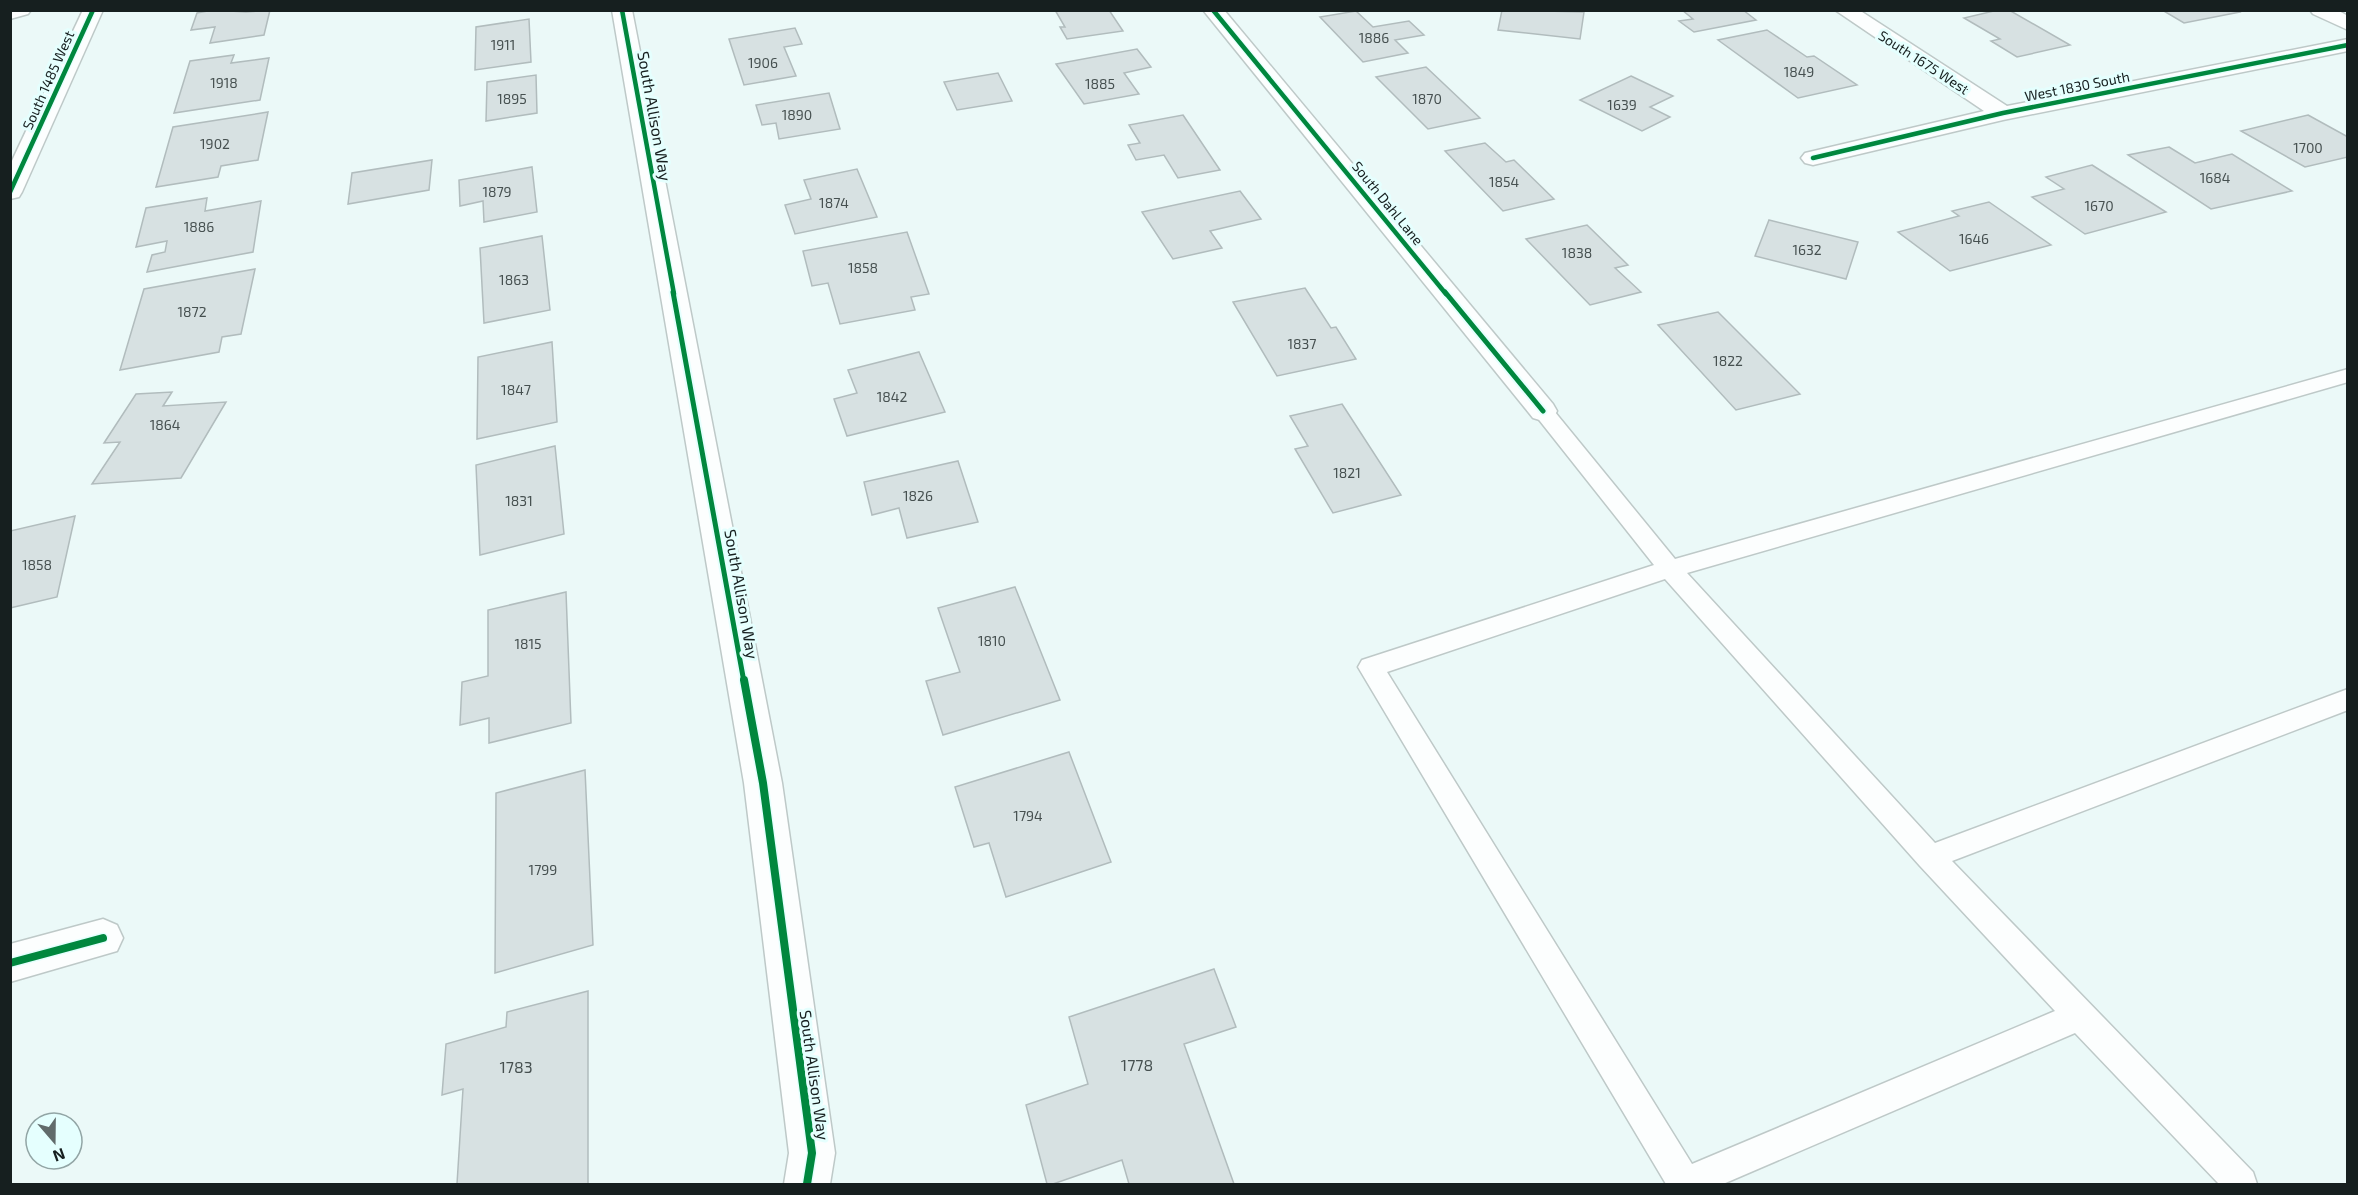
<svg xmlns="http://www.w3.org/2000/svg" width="2358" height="1195" viewBox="0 0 2358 1195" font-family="'Exo 2',sans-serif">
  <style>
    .building { fill: #d7e1e2; stroke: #b1bcbd; stroke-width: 1.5 }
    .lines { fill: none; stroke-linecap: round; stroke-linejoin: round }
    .service-casing { stroke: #bec9c8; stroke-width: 3 }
    .minor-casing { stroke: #bec9c8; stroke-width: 3 }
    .service { fill: #fcfefe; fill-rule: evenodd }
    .minor { fill: #fcfefe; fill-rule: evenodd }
    .cycleway-far2-casing { stroke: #e5fffe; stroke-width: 7 }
    .cycleway-far1-casing { stroke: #e5fffe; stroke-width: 9 }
    .cycleway-casing { stroke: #e5fffe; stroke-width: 11 }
    .cycleway-far2 { stroke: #00873e; stroke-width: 4.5 }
    .cycleway-far1 { stroke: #00873e; stroke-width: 5 }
    .cycleway { stroke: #00873e; stroke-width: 8 }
    .labels { text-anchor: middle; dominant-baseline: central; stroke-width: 6; stroke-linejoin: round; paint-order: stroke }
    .number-label { font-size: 14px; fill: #465050 }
    .far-street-label { font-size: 14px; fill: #161f1f; stroke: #e5fffe }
    .street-label { font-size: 16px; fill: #161f1f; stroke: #e5fffe }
    .near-number-label { font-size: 16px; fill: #465050 }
  </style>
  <rect width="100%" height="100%" fill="#ebf9f8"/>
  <g class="building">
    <polygon points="213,10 246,12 270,10 264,35 210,43 215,27 191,30 197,13"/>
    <polygon points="1055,10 1109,10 1123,31 1067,39 1060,27 1065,27"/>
    <polygon points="1502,10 1584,12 1580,39 1498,30"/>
    <polygon points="1682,10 1743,10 1756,20 1694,32 1679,21 1693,19"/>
    <polygon points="1998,10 2009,10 2070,45 2017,57 1991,41 2000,39 1964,18"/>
    <polygon points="2162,10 2238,10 2240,12 2184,23"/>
    <polygon points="1356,11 1373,27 1409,21 1424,35 1395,40 1408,53 1363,62 1320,17"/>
    <polygon points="529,19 531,62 475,70 476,27"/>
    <polygon points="795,28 802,44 784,47 796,76 744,85 729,39"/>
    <polygon points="1767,30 1807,57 1814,56 1857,85 1798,98 1718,40"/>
    <polygon points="1137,49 1151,67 1124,73 1139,94 1084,104 1056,64"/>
    <polygon points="234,55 231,63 269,58 260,100 174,113 190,61"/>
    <polygon points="1426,67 1480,118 1428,129 1376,77"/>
    <polygon points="998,73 1012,101 957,110 944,82"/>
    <polygon points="536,75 537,113 486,121 487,82"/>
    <polygon points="1631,76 1673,96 1650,107 1670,117 1642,131 1580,100"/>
    <polygon points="829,93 840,129 779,139 776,123 762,125 756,105"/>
    <polygon points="268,112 258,160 221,166 218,177 156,187 173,127"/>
    <polygon points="1183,115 1220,170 1178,178 1164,155 1136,160 1128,145 1140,143 1129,125"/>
    <polygon points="2308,115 2348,137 2348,157 2305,167 2241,131"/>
    <polygon points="1485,143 1506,162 1514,160 1554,199 1503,211 1445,151"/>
    <polygon points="2169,147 2195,163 2232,154 2292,191 2211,209 2128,155"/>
    <polygon points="432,160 429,190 348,204 352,173"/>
    <polygon points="2092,165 2166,212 2085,234 2032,197 2064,189 2046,177"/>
    <polygon points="532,167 537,212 484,222 483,201 460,206 459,180"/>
    <polygon points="857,169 877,217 795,234 785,205 811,199 804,180"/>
    <polygon points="1240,191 1261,219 1210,231 1222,248 1173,259 1142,212"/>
    <polygon points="207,198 205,211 261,201 253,252 147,272 152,255 165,252 167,241 136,247 146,208"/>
    <polygon points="1989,202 2051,245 1950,271 1898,232 1959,216 1952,211"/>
    <polygon points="1769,220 1858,242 1846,279 1755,256"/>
    <polygon points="1587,225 1628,265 1615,268 1641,292 1590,305 1526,239"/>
    <polygon points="907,232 929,294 911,297 915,310 840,324 828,283 812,286 803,251"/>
    <polygon points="542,236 550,310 484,323 480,248"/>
    <polygon points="255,269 241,334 222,337 219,352 120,370 144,289"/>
    <polygon points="1305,288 1331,328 1336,327 1356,359 1277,376 1233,302"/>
    <polygon points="1718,312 1800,394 1736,410 1658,325"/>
    <polygon points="552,342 557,422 477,439 478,357"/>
    <polygon points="919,352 945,412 847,436 834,399 857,393 848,370"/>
    <polygon points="172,392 163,406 226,402 181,478 92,484 120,442 104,443 136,394"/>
    <polygon points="1342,404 1401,495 1333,513 1295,449 1308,446 1290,416"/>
    <polygon points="555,446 564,534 480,555 476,465"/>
    <polygon points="958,461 978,522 907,538 899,508 872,515 864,482"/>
    <polygon points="75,516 57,597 10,608 10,531"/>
    <polygon points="1015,587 1060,700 943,735 926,681 960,672 938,608"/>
    <polygon points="566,592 571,723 489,743 489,718 460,725 462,682 488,676 488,610"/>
    <polygon points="1069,752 1111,862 1006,897 989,843 974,847 955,787"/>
    <polygon points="585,770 593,945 495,973 496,793"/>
    <polygon points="1214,969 1236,1027 1184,1044 1234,1184 1129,1184 1122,1160 1053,1184 1047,1184 1026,1105 1088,1084 1069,1017"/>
    <polygon points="588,991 588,1184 457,1184 463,1089 442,1095 446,1044 506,1027 507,1012"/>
  </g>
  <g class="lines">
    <defs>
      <path id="service" d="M 2348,369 L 2348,382 L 1687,573 L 1935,843 L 2348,689 L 2348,710 L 1952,861 L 2253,1172 L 2257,1184 L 2219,1184 L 2075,1033 L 1723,1184 L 1666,1184 L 1358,667 L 1362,660 L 1654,565 L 1536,416 L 1532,411 L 1536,406 L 1543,404 L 1550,406 L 1675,559 ZM 1665,579 L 1920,866 L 2055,1011 L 1692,1164 L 1387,672 Z"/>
      <g id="minor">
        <polygon points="10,10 31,10 28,14 10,19"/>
        <polygon points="83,10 103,10 22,192 19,197 10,199 10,165"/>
        <polygon points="612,10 632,10 782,783 835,1153 830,1184 784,1184 789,1153 744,783"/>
        <polygon points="1203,10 1224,10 1553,404 1557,411 1553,418 1543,421 1533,418"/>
        <polygon points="1835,10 1859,10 2007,106 2348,39 2348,51 2003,120 1813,165 1805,163 1801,158 1805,153 1984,111"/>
        <polygon points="2310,10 2337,10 2348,16 2348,30 2313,14"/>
        <polygon points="103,919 117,925 123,938 117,951 10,982 10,944"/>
      </g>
    </defs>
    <use href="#service" class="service-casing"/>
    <use href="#minor" class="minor-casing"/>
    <use href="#service" class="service"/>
    <use href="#minor" class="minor"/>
    <defs>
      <g id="cycleway-far2">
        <polyline points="622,10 674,294"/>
        <polyline points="1213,10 1446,294"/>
        <polyline points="1813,158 2003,113 2348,45"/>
        <polyline points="10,192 93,10"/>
      </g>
      <g id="cycleway-far1">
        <polyline points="673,292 744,682"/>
        <polyline points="1445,292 1543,411"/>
      </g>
      <g id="cycleway">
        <polyline points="744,680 763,783 812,1153 807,1184"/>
        <polyline points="10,963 103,938"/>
      </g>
    </defs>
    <use href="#cycleway-far2" class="cycleway-far2-casing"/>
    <use href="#cycleway-far1" class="cycleway-far1-casing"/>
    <use href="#cycleway" class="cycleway-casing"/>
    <use href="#cycleway-far2" class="cycleway-far2"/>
    <use href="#cycleway-far1" class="cycleway-far1"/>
    <use href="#cycleway" class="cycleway"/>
  </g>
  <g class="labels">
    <g class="number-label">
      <text x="1374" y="37">1886</text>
      <text x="503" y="44">1911</text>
      <text x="763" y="62">1906</text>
      <text x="1799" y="71">1849</text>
      <text x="224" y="82">1918</text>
      <text x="1100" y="83">1885</text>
      <text x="512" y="98">1895</text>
      <text x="1427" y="98">1870</text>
      <text x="1622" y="104">1639</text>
      <text x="797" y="114">1890</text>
      <text x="215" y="143">1902</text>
      <text x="2308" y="147">1700</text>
      <text x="2215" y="177">1684</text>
      <text x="1504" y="181">1854</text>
      <text x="497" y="191">1879</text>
      <text x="834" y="202">1874</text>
      <text x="2099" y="205">1670</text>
      <text x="199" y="226">1886</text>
      <text x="1974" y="238">1646</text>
      <text x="1807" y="249">1632</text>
      <text x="1577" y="252">1838</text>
      <text x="863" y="267">1858</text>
      <text x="514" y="279">1863</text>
      <text x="192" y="311">1872</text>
      <text x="1302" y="343">1837</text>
      <text x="1728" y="360">1822</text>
      <text x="516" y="389">1847</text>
      <text x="892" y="396">1842</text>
      <text x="165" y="424">1864</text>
      <text x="1347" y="472">1821</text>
      <text x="918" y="495">1826</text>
      <text x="519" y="500">1831</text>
      <text x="37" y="564">1858</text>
      <text x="992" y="640">1810</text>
      <text x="528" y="643">1815</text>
      <text x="1028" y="815">1794</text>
      <text x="543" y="869">1799</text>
    </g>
    <g class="far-street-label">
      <text transform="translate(1924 62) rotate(33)">South 1675 West</text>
      <text transform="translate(48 80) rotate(-66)">South 1485 West</text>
      <text transform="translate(2077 86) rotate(-11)">West 1830 South</text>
      <text transform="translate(1388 203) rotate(51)">South Dahl Lane</text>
    </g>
    <g class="street-label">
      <text transform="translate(655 116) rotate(80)">South Allison Way</text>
      <text transform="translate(742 594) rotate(80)">South Allison Way</text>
      <text transform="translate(815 1075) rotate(82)">South Allison Way</text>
    </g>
    <g class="near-number-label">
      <text x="1137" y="1064">1778</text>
      <text x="516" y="1066">1783</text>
    </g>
  </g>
  <rect width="2358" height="1195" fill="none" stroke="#161f1f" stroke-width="24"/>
  <g transform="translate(54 1141) rotate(160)"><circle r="28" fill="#e5fffe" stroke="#92a5a5" stroke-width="1.5"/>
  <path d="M0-4.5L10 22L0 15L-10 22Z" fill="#616b6b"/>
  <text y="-9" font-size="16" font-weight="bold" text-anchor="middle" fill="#161f1f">N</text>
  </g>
</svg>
